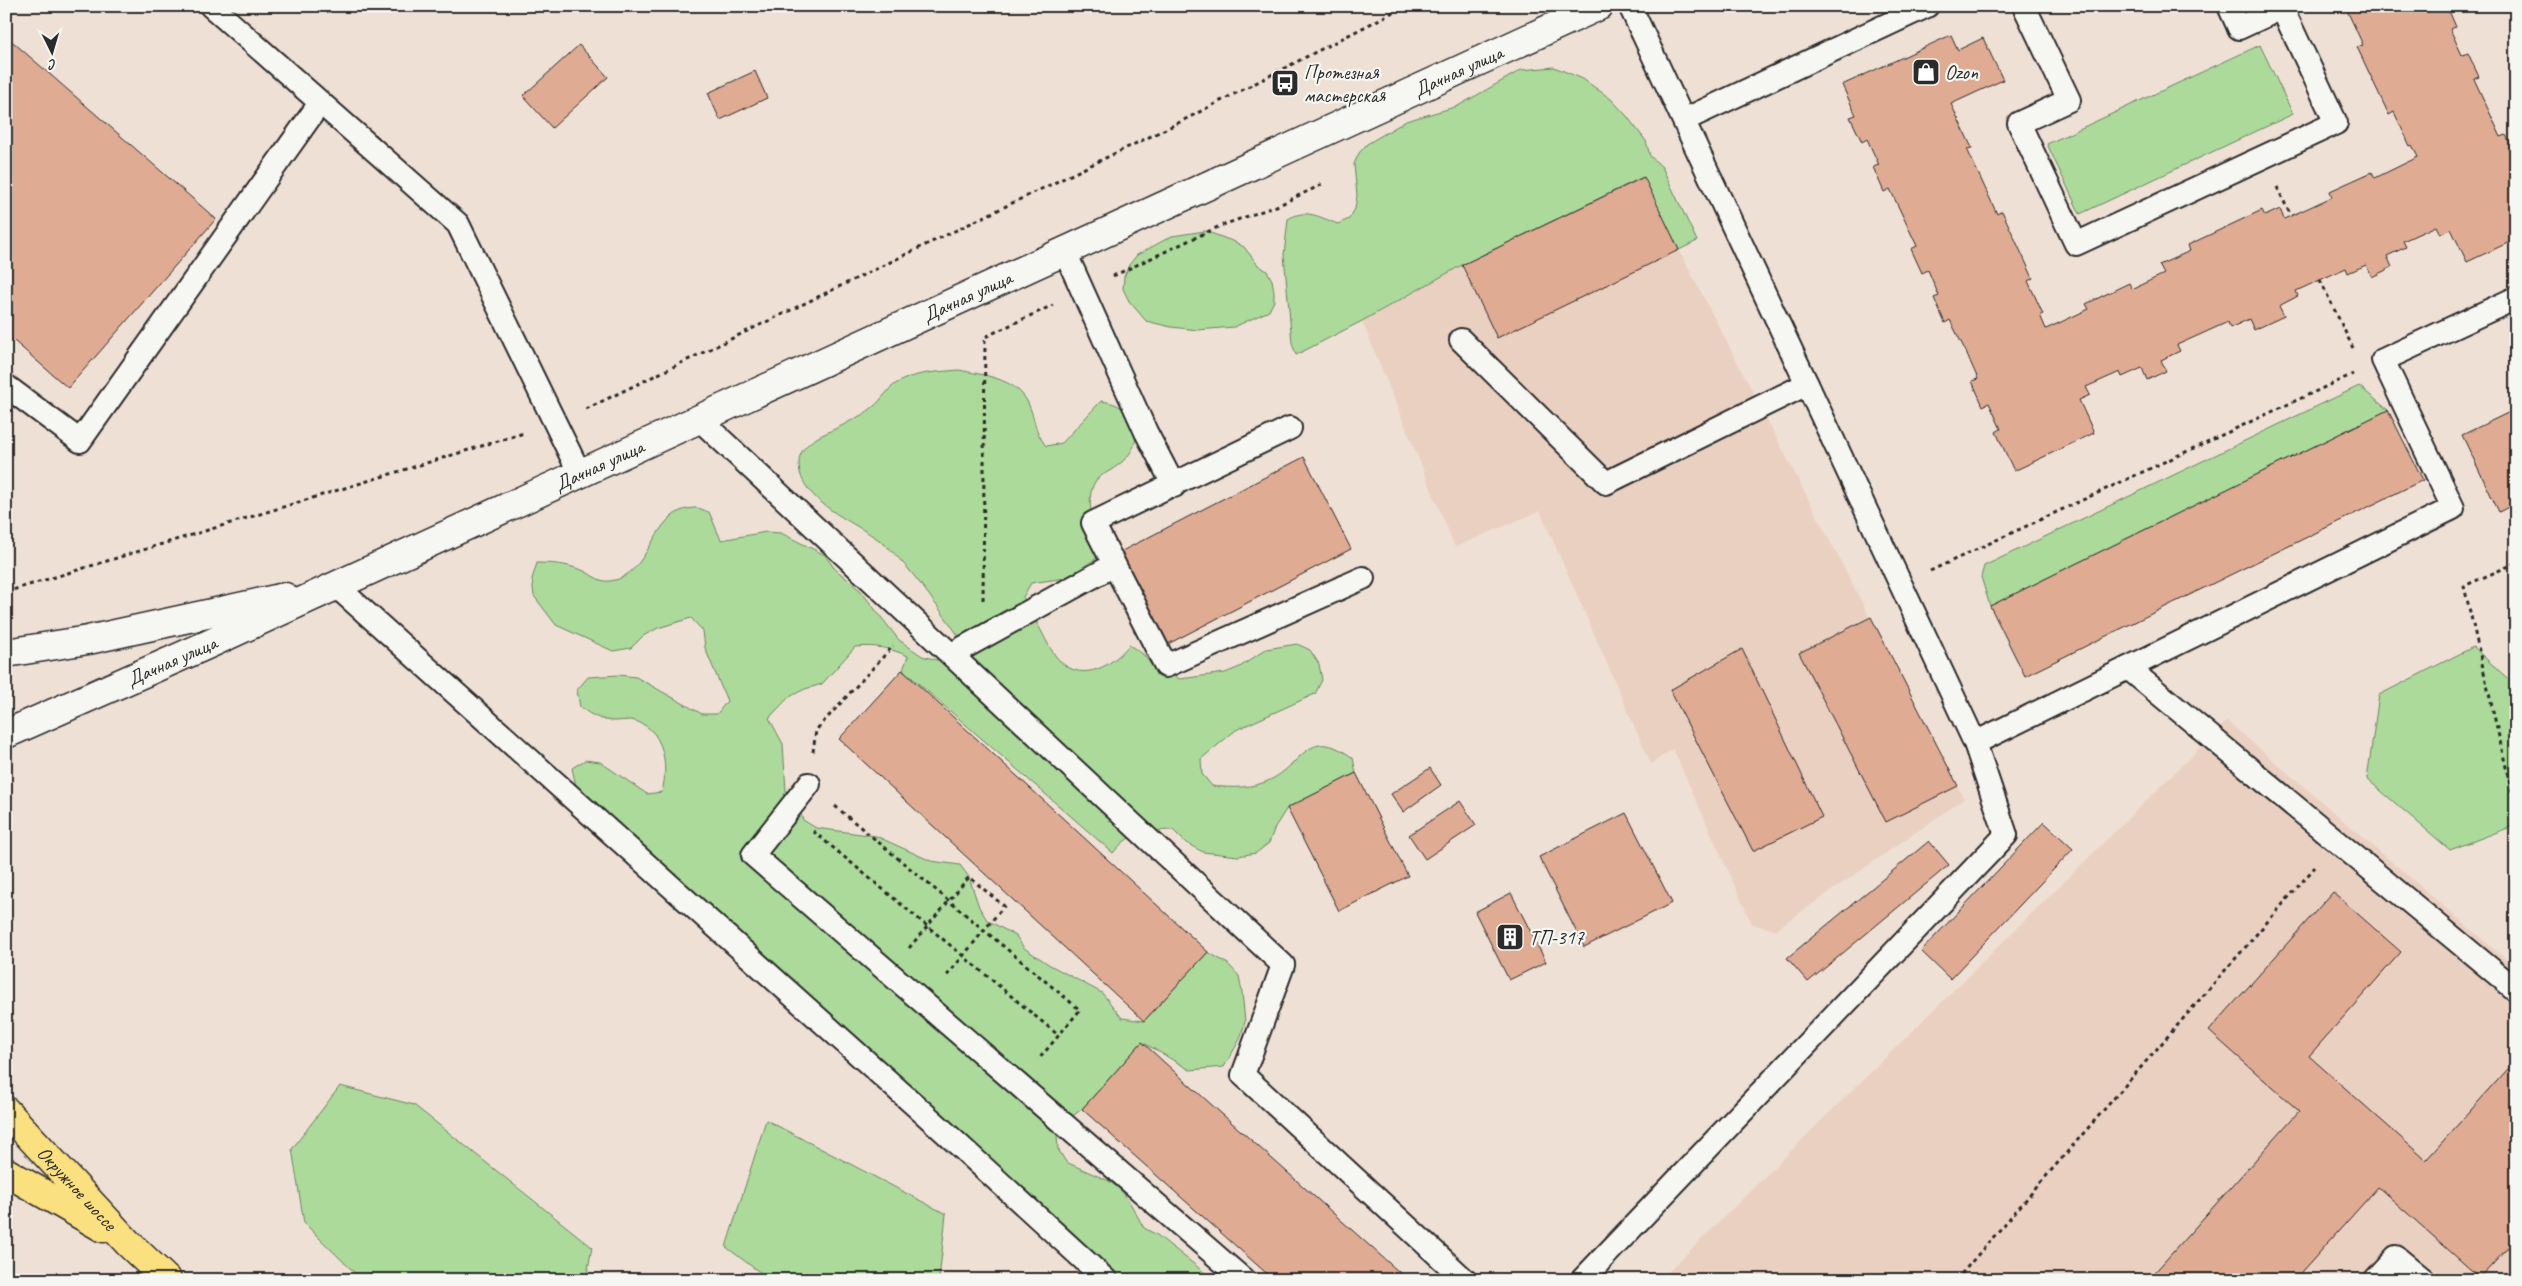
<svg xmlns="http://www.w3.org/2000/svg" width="2522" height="1286" viewBox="0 0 2522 1286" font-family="Caveat,sans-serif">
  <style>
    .built { fill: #ead0c1 }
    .green { fill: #abda9a; stroke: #6b8262 }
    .building { fill: #dfab92; stroke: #2b2b2b }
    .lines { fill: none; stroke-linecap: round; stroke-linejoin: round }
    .service-casing { stroke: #2b2b2b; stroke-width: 26 }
    .tertiary-casing { stroke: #2b2b2b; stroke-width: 31 }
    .primary-casing { stroke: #2b2b2b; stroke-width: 31 }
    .path { stroke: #2b2b2b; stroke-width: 3; stroke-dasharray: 4 4; stroke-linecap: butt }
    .service { stroke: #f6f6f2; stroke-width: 22 }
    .tertiary { stroke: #f6f6f2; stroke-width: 28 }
    .primary { stroke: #fbe080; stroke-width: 28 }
    .labels { text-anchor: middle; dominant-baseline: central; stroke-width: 4.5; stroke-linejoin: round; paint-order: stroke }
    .street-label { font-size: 20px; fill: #2b2b2b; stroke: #f6f6f2 }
    .poi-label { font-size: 20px; fill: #2b2b2b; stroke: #f6f6f2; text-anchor: start }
  </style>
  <rect width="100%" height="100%" fill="#efe0d5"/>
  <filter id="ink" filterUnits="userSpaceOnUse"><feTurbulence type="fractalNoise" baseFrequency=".02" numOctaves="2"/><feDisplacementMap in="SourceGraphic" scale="10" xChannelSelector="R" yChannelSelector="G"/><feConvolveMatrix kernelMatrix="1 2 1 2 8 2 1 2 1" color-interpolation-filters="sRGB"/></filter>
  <g filter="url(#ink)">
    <g class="built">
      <polygon points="1644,177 1679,250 1964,799 1775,930 1752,924 1673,749 1651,764 1540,511 1455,547 1362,321 1462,265"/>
      <polygon points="2227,721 2516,968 2516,1280 1660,1280"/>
    </g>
    <g class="green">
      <polygon points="2260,45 2293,114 2080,214 2047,144"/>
      <path d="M 1554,67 L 1583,79 L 1611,99 L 1626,115 L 1646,141 L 1650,156 L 1662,167 L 1697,241 L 1679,250 L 1643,177 L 1462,265 L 1362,321 L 1296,355 L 1292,343 L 1284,255 L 1288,219 C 1306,208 1319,217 1338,224 L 1349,219 L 1355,209 L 1357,196 L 1354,164 L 1359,153 L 1367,144 L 1406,121 L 1458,106 L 1521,70 Z"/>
      <polygon points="1205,231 1235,242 1244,247 1258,265 1267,271 1272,280 1274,291 1274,301 1269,311 1234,327 1198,330 1171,327 1146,321 1129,301 1123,289 1124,277 1129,265 1137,255 1172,236"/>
      <path d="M 959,370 C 983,375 1016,378 1028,403 C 1036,420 1033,429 1046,446 L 1062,443 L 1101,401 C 1116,403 1123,406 1131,420 C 1143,442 1130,458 1111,470 C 1107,473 1101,475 1098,478 C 1087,490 1090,508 1093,523 C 1109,531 1115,539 1118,557 L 1100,556 L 1066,578 L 1031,583 L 1023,597 C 1028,607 1033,615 1038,625 C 1045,637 1050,651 1060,661 C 1083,684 1113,665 1129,645 L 1143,654 L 1152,666 L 1180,679 L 1225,673 L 1240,667 L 1266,649 L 1297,644 L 1310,650 L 1319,664 L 1322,680 L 1315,694 L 1236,730 L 1201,759 L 1202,774 L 1212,786 C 1231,788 1253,789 1272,779 C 1304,762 1309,725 1353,758 L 1356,773 L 1287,808 L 1275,827 L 1269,843 L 1256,853 L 1238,856 L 1203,852 L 1186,843 L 1173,830 C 1145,831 1132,830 1113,853 L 903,670 L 908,656 C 890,648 875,645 855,647 L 822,684 L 805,689 L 789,697 L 769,718 L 783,744 L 786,791 L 797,804 L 803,820 L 816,828 L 876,836 L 931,861 L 960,865 L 969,877 L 979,907 L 987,920 L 1016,936 L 1024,948 L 1050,965 L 1102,993 L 1122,1018 L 1144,1021 L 1208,952 L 1228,964 L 1239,976 L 1242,992 L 1245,1022 L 1240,1039 L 1224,1067 L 1190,1070 L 1142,1042 L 1082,1109 L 1066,1121 L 1057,1135 L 1058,1149 L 1066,1162 L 1109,1181 L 1121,1190 L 1130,1203 L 1144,1228 L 1157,1235 L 1214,1280 L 1123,1280 L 576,786 L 572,768 L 585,760 L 600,762 L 647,794 L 662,792 C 669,765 664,726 631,720 C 626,720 620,721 615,721 C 601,721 591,715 580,707 L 577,690 L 588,677 L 619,675 L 636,677 L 702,714 L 717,714 L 727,701 L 705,648 L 703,631 L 691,618 L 658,628 L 643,636 L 631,648 L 613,651 L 556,625 L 534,596 L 532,579 L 537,563 C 552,563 565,564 579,569 C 590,572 598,583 610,581 C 652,576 651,509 694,508 C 699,507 705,511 709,512 L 721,540 L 766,532 L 781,533 L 825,555 L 834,568 L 860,590 L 899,640 L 922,656 L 937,660 L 952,654 L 963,642 C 941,612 908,562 879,540 C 854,522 800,501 799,465 C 797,439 834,432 850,421 C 858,417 866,413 873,407 C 882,400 887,389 897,383 C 915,372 938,372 959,370 Z"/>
      <polygon points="2359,386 2388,410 1990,606 1981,577 1984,566"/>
      <polygon points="2473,647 2516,686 2516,825 2450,850 2367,779 2379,695"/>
      <polygon points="340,1086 414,1105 592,1247 586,1280 362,1280 304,1223 292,1149"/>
      <polygon points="766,1120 946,1214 939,1280 770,1280 726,1247"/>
    </g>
    <g class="building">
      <polygon points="2345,6 2447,6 2456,27 2450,29 2462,55 2468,53 2479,77 2474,79 2501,137 2506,135 2516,155 2516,161 2512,162 2516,170 2516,239 2467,262 2451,229 2440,234 2436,226 2403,241 2406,247 2387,256 2392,267 2372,277 2366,265 2348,273 2346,268 2296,291 2298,296 2279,306 2284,316 2254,330 2249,319 2230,328 2228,322 2177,345 2180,351 2161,360 2166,371 2147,380 2142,368 2122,377 2120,372 2086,387 2090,395 2079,400 2094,433 2014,471 1996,432 2001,429 1989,403 1983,406 1972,381 1978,379 1965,350 1950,320 1945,323 1934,298 1939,296 1928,270 1922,273 1911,249 1917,246 1890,189 1884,192 1873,167 1879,165 1867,139 1862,142 1850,117 1856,115 1842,85 1951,35 1958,50 1983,38 2003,80 1951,104 1972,148 1967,149 1997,214 2002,211 2033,278 2028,281 2043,314 2040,315 2046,329 2089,309 2086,304 2129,283 2132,289 2164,274 2159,265 2190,251 2188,245 2262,210 2265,216 2280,209 2284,219 2332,197 2330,191 2372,172 2375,178 2418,157 2412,145 2410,146 2394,112 2389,115 2357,47 2363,45"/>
      <polygon points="6,36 216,219 68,388 6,334"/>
      <polygon points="579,45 608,77 552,128 523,96"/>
      <polygon points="755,71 767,98 720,120 708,93"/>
      <polygon points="1644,177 1679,250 1497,338 1462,265"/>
      <polygon points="2516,409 2516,503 2499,512 2462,435"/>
      <polygon points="2388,410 2423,480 2025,676 1990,606"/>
      <polygon points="1304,457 1351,549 1168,644 1120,552"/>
      <polygon points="1871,617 1958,786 1886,822 1799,653"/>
      <polygon points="1742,649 1822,817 1753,851 1670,690"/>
      <polygon points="902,670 1208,952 1144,1021 839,739"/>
      <polygon points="1430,768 1441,785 1403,812 1391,794"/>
      <polygon points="1356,773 1408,876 1339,911 1287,808"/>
      <polygon points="1460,801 1476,825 1425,859 1409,835"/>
      <polygon points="1626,813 1672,903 1584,947 1539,857"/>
      <polygon points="2044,822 2073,849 1950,979 1921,951"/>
      <polygon points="1929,841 1949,865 1808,982 1787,958"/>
      <polygon points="2333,892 2401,952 2309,1056 2426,1160 2516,1060 2516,1239 2480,1278 2378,1187 2295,1280 2148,1280 2299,1111 2209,1031"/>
      <polygon points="1511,893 1546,962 1509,980 1475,912"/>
      <polygon points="1142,1042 1176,1073 1408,1280 1274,1280 1082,1109"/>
    </g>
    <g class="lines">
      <defs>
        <g id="service">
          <polyline points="211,6 458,224 580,474"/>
          <polyline points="2024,6 2069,100 2019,123 2076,244 2336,123 2282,8 2239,28 2229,6"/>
          <polyline points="1684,120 1927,6"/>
          <polyline points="1065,252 1146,432 1174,486"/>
          <polyline points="1461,340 1606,483 1807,384"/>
          <polyline points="6,386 80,441 320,103"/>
          <polyline points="699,419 1283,965 1243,1075 1465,1280"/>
          <polyline points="1290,428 1093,523 1166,666 1363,578"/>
          <polyline points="336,586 937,1125 1106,1280"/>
          <polyline points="952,654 1114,565"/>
          <polyline points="2128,668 2516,990"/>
          <polyline points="1975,743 2453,508 2383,360 2516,298"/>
          <polyline points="809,784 753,855 1244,1280"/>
          <polyline points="1582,1280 2006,835 1975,743 1630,6"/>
          <polyline points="2375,1280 2396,1257 2424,1280"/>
        </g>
        <g id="tertiary">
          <polyline points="6,653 88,640 285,597"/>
          <path id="s1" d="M 6,734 L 209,644 L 1599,6"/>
        </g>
        <g id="primary">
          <path id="s2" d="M 6,1111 L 128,1243 L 167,1280"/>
          <polyline points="6,1172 103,1228"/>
        </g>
      </defs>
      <use href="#service" class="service-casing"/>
      <use href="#tertiary" class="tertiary-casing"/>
      <use href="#primary" class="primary-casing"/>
      <g class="path">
        <polyline points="2277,187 2291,216"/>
        <polyline points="1113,276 1220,226 1279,205 1325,183"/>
        <polyline points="2320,280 2353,348"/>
        <polyline points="586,409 1178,123 1405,6"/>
        <polyline points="2516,563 2464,586 2516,810"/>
        <polyline points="1930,571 2353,374"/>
        <polyline points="6,592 524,433"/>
        <polyline points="983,600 985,337 1053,305"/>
        <polyline points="813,752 816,730 893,646"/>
        <polyline points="835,806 1080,1010 1038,1060"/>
        <polyline points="813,831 1058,1035"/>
        <polyline points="909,948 969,877 1004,906 945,978"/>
        <polyline points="1956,1280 2315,867"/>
      </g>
      <use href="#service" class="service"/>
      <use href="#tertiary" class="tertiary"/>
      <use href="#primary" class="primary"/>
    </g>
  </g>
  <defs>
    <symbol id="shop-square" viewBox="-11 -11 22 22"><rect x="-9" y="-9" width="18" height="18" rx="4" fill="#2b2b2b" stroke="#f6f6f2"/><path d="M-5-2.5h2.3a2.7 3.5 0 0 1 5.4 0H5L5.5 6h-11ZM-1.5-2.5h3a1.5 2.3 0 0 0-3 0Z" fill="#fff"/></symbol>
    <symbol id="bus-square" viewBox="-11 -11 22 22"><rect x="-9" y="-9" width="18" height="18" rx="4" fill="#2b2b2b" stroke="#f6f6f2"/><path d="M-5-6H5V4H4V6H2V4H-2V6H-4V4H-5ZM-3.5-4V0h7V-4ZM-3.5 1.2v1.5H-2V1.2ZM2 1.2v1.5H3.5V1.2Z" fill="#fff"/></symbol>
    <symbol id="building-square" viewBox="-11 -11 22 22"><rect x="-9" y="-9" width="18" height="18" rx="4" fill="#2b2b2b" stroke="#f6f6f2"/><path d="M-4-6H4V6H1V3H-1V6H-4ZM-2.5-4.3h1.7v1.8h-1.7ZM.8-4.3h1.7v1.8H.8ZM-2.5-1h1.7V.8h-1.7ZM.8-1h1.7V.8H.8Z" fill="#fff"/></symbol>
  </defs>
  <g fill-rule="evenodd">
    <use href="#shop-square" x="1910" y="56" width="32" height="32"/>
    <use href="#bus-square" x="1269" y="67" width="32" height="32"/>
    <use href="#building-square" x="1494" y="921" width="32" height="32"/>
  </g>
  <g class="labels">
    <g class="street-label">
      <text stroke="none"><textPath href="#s1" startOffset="1596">Дачная улица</textPath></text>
      <text stroke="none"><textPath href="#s1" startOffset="1056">Дачная улица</textPath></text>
      <text stroke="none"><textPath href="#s1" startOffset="651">Дачная улица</textPath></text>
      <text stroke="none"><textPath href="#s1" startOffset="181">Дачная улица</textPath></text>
      <text stroke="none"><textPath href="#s2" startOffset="105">Окружное шоссе</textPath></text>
    </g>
    <g class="poi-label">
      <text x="1304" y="72">Протезная<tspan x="1304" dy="23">мастерская</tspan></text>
      <text x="1945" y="72">Ozon</text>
      <text x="1529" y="937">ТП-317</text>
    </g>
  </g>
  <rect width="2522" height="1286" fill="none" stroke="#f6f6f2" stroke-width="25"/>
  <rect x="12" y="12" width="2497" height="1261" fill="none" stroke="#2b2b2b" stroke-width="2" filter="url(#ink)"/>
  <g transform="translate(52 52) rotate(175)" stroke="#f6f6f2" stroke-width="4" paint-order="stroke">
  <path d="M0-4L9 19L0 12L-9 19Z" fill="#2b2b2b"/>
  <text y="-8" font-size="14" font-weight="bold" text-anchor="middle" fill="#2b2b2b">С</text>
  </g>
</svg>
